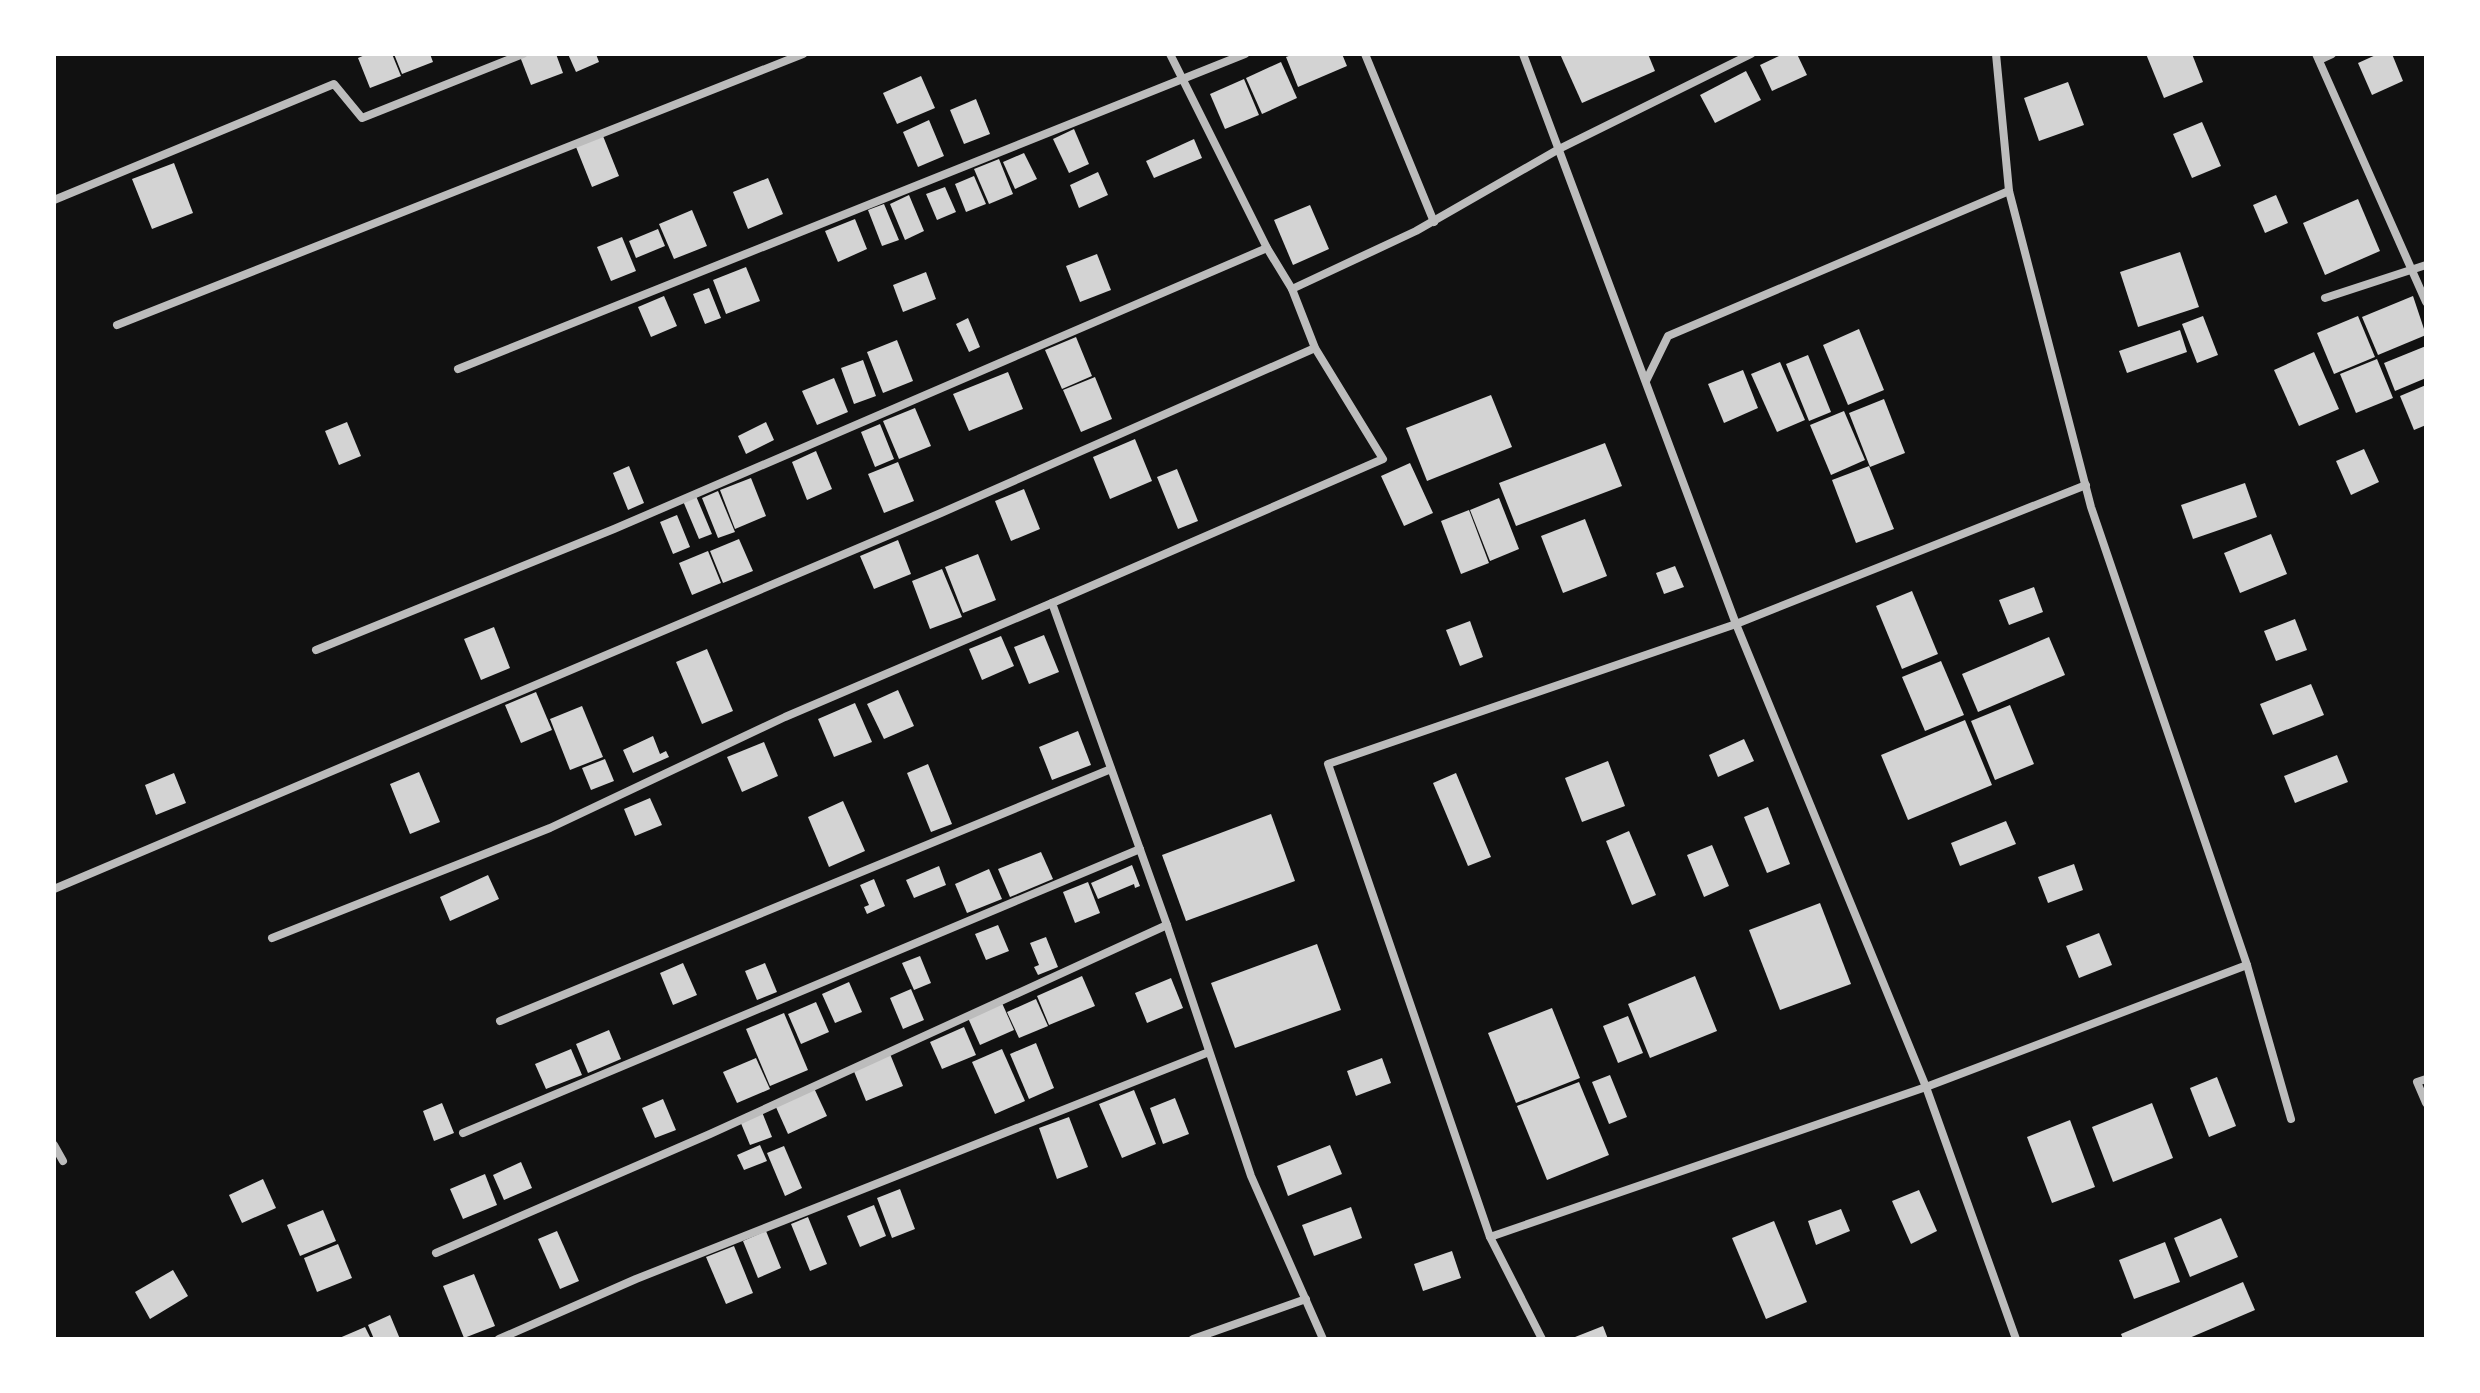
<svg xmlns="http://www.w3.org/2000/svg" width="2480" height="1393" viewBox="0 0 2480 1393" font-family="Lato,sans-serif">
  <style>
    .building { fill: #d3d3d3 }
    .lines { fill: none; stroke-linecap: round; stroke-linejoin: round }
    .minor { stroke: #bcbcbc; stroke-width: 8 }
  </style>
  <rect width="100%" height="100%" fill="#111"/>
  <g class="building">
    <polygon points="367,54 392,54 401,76 370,88 358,58"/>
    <polygon points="394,54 430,54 433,62 402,74"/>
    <polygon points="519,54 556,54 563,73 531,85"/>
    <polygon points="568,54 596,54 599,62 576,72"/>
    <polygon points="1294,54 1342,54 1347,66 1298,87 1286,57"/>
    <polygon points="1560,54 1648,54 1655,71 1582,103"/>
    <polygon points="1783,54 1797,54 1807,75 1772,91 1760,65"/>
    <polygon points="2146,54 2192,54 2203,82 2164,98"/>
    <polygon points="2378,54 2392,54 2403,81 2372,95 2358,63"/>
    <polygon points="1281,62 1297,98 1262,114 1246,78"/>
    <polygon points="1746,71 1761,100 1715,123 1700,95"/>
    <polygon points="921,76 935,108 897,124 883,93"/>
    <polygon points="1244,79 1259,115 1225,129 1210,94"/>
    <polygon points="2068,82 2084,125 2039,141 2024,98"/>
    <polygon points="976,99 990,134 964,144 950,110"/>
    <polygon points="929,120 944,156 918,167 903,132"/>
    <polygon points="2202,122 2221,166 2192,178 2173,134"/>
    <polygon points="1074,129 1089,164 1069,173 1053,139"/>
    <polygon points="603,136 619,176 592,187 576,147"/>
    <polygon points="1194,139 1202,158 1154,178 1146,161"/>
    <polygon points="1024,153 1037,179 1015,189 1003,162"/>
    <polygon points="999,159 1013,194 989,204 974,169"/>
    <polygon points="174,163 193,213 152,229 132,179"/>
    <polygon points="1098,172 1108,195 1079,208 1070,185"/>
    <polygon points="974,176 986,204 966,212 955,184"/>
    <polygon points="768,178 783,214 748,229 733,192"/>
    <polygon points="945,187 956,212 937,220 926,194"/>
    <polygon points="909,195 924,231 905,240 890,204"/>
    <polygon points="2276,195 2288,223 2265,233 2253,205"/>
    <polygon points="2358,199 2380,251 2325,275 2303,223"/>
    <polygon points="884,204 899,240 882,246 868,210"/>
    <polygon points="1310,205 1329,249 1293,265 1274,220"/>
    <polygon points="692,210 707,246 674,259 659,224"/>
    <polygon points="855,219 867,249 838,262 825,231"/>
    <polygon points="658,229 665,246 636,258 629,241"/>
    <polygon points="622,237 636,271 611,281 597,247"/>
    <polygon points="2180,252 2199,307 2138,327 2120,272"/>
    <polygon points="1097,254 1111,290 1080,302 1066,266"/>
    <polygon points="746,267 760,301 726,314 713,280"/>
    <polygon points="926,272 936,299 903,312 893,285"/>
    <polygon points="709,288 721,318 705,324 693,294"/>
    <polygon points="664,296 677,326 651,337 638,307"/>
    <polygon points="2413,296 2426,335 2378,355 2362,317"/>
    <polygon points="2203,316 2218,355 2197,363 2182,324"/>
    <polygon points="2358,316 2375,357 2334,374 2317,333"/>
    <polygon points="968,318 980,347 969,352 956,324"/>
    <polygon points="1859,329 1884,390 1848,405 1823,345"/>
    <polygon points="2180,330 2187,352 2127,373 2119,351"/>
    <polygon points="1076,337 1092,376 1062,389 1045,350"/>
    <polygon points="897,340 913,381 883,393 867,352"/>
    <polygon points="2426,346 2426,378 2395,391 2384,363"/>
    <polygon points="2314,352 2339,409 2299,426 2274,370"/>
    <polygon points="1808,355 1831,412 1809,421 1786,364"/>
    <polygon points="2377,359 2393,398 2356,413 2340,374"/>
    <polygon points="863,360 876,396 854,404 841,368"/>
    <polygon points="1780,362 1805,420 1777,432 1751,374"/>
    <polygon points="1743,370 1758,408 1724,423 1708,384"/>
    <polygon points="1008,372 1023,409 969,431 953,394"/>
    <polygon points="1095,377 1112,419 1081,432 1063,390"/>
    <polygon points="834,378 848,412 817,425 802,391"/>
    <polygon points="2426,385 2426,425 2414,430 2400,396"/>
    <polygon points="1491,395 1512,447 1427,481 1406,428"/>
    <polygon points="1884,399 1905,453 1870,467 1849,413"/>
    <polygon points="915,408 931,446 899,459 883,421"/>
    <polygon points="1844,411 1865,460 1831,475 1810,425"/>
    <polygon points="347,422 361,456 339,465 325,431"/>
    <polygon points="766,422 774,440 746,454 738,436"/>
    <polygon points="880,424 894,459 875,467 861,432"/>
    <polygon points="1135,439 1152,481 1110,499 1093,457"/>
    <polygon points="1605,443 1622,486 1516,526 1499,483"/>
    <polygon points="2364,449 2379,482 2351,495 2336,461"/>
    <polygon points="816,451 832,489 807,500 792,462"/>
    <polygon points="898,462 914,501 884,513 868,474"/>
    <polygon points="1410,463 1433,513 1404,526 1381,476"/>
    <polygon points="629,466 644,503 628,510 613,473"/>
    <polygon points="1869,466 1894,529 1856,543 1832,480"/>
    <polygon points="1177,469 1198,521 1178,529 1157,477"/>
    <polygon points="751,478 766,516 735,529 720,490"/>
    <polygon points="2245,483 2257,517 2193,539 2181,505"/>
    <polygon points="1024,489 1040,529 1011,541 995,501"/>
    <polygon points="718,491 735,532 718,538 702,498"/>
    <polygon points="696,496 712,534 699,539 683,501"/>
    <polygon points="1499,498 1519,549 1490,561 1470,510"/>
    <polygon points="1469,510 1489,563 1461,574 1441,521"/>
    <polygon points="677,515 690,547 673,554 660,522"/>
    <polygon points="1585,519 1607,576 1563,593 1541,536"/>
    <polygon points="2271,534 2287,574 2240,593 2224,553"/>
    <polygon points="739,539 753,571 723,583 710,551"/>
    <polygon points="898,540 911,574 874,589 860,556"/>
    <polygon points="708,551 721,583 692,595 679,563"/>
    <polygon points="978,554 996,600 963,613 945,567"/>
    <polygon points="1675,566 1684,587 1664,594 1656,573"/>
    <polygon points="942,569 962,617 930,629 912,581"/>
    <polygon points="2034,587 2043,612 2009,625 1999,600"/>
    <polygon points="1912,591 1938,654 1902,669 1876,606"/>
    <polygon points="2295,619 2307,650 2276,661 2264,631"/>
    <polygon points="1470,621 1483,657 1460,666 1446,630"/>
    <polygon points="494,627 510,668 481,680 464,639"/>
    <polygon points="1044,635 1059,672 1029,684 1014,647"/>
    <polygon points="1001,636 1014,666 982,680 969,649"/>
    <polygon points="2049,637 2065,675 1978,712 1962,674"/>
    <polygon points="707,649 733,711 702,724 676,662"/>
    <polygon points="1941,661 1964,715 1925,731 1902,677"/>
    <polygon points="2311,684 2324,715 2273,735 2260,704"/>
    <polygon points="898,690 914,726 884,739 867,704"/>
    <polygon points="536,692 552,730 521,743 505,705"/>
    <polygon points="855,703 872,742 834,757 818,719"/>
    <polygon points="2010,705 2034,764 1995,780 1971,721"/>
    <polygon points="582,706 603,757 570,770 550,719"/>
    <polygon points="1965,720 1992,785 1908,820 1881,755"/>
    <polygon points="1078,731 1091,765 1052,780 1039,747"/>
    <polygon points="653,736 660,754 666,751 669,757 633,773 623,750"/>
    <polygon points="1744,739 1754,761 1718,777 1709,755"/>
    <polygon points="764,742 778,776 742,792 727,757"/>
    <polygon points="2337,755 2348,782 2295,803 2284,776"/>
    <polygon points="605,759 614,781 591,790 582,768"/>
    <polygon points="1608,761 1625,806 1582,822 1565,778"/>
    <polygon points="928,764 952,824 931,832 907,773"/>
    <polygon points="419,772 440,822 410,834 390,784"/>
    <polygon points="174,773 186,803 156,815 145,785"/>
    <polygon points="1456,773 1491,857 1468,866 1433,783"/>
    <polygon points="650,798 662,825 635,836 624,809"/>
    <polygon points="843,801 865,851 829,867 808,817"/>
    <polygon points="1768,807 1790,864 1767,873 1744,817"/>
    <polygon points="1271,814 1295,881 1186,921 1162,855"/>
    <polygon points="2006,821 2016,844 1960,866 1951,843"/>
    <polygon points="1629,831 1656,895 1632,905 1606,841"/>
    <polygon points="1712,845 1729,886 1704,897 1687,855"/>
    <polygon points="1041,852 1053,879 1010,897 998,869"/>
    <polygon points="2074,864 2083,890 2048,903 2038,877"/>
    <polygon points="1132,865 1140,886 1135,888 1134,884 1098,899 1091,883"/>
    <polygon points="939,866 946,885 914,898 906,880"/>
    <polygon points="989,869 1002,899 967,913 955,884"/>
    <polygon points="488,875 499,899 450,921 440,897"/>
    <polygon points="874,879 885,906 867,914 864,907 869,905 860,885"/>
    <polygon points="1088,882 1100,913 1075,923 1063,892"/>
    <polygon points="1820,903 1851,984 1780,1010 1749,930"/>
    <polygon points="998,925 1009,951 986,960 975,934"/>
    <polygon points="2099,933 2112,965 2079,978 2066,946"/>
    <polygon points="1046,937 1058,967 1038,975 1034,967 1039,965 1030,943"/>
    <polygon points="1317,944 1341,1010 1235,1048 1211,983"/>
    <polygon points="920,956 931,983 914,990 902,963"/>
    <polygon points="683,963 697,995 673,1005 660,973"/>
    <polygon points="765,963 777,992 757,1000 745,971"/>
    <polygon points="1082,976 1095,1006 1049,1025 1037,996"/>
    <polygon points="1695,976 1717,1031 1650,1058 1628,1004"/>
    <polygon points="1171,978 1183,1008 1147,1023 1135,993"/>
    <polygon points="849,982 862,1012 835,1023 822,994"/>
    <polygon points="911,989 924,1020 903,1029 890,998"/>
    <polygon points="1036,999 1048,1026 1019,1038 1007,1012"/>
    <polygon points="816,1002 829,1032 801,1044 788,1014"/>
    <polygon points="1002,1003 1014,1030 980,1045 968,1018"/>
    <polygon points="1552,1008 1580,1078 1516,1103 1488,1033"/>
    <polygon points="784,1013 808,1070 770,1086 746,1029"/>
    <polygon points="1628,1016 1643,1053 1618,1063 1603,1026"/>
    <polygon points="964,1027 976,1055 942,1069 930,1042"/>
    <polygon points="609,1030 621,1059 588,1073 576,1044"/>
    <polygon points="1036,1043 1054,1088 1029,1099 1010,1054"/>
    <polygon points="571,1049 582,1075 546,1089 535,1064"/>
    <polygon points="1002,1049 1025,1101 995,1114 972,1062"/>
    <polygon points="890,1054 903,1086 866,1101 853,1069"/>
    <polygon points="756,1058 770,1089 737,1103 723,1072"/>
    <polygon points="1382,1058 1391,1083 1356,1096 1347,1071"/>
    <polygon points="1610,1075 1627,1117 1609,1124 1592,1082"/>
    <polygon points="2217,1077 2236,1126 2209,1137 2190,1088"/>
    <polygon points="1579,1082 1609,1155 1547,1180 1517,1106"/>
    <polygon points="814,1088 827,1116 788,1134 775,1105"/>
    <polygon points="1134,1090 1156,1144 1122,1158 1099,1104"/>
    <polygon points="1175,1098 1189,1134 1163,1144 1150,1108"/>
    <polygon points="663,1099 676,1130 655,1138 642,1108"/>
    <polygon points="442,1103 454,1133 434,1141 423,1111"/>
    <polygon points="2152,1103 2173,1158 2113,1182 2092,1127"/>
    <polygon points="762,1112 772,1137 750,1145 740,1121"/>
    <polygon points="1069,1117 1088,1167 1057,1179 1039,1128"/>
    <polygon points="2070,1120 2095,1187 2052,1203 2027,1137"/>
    <polygon points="760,1145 767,1161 744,1170 737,1155"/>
    <polygon points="1330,1145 1342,1174 1288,1196 1277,1166"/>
    <polygon points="784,1146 802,1188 785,1196 767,1153"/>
    <polygon points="521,1162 532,1188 504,1200 493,1175"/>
    <polygon points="485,1174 497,1205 463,1219 450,1189"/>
    <polygon points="263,1179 276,1208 242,1223 229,1195"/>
    <polygon points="900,1189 915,1229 892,1238 877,1198"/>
    <polygon points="1919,1190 1937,1231 1911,1244 1892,1201"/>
    <polygon points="874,1205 886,1236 860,1247 847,1216"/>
    <polygon points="1351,1207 1362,1238 1314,1256 1302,1225"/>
    <polygon points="1841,1209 1850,1231 1816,1245 1808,1221"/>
    <polygon points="323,1210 336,1241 300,1256 287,1225"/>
    <polygon points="808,1217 827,1264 810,1271 791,1224"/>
    <polygon points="2221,1218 2238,1257 2190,1277 2174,1238"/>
    <polygon points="1774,1221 1807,1302 1766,1319 1732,1238"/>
    <polygon points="557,1231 579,1281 560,1289 538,1239"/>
    <polygon points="766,1231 781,1268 758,1278 743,1241"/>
    <polygon points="2165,1242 2180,1282 2134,1299 2119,1260"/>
    <polygon points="338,1244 352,1278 317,1292 304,1258"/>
    <polygon points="734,1246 753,1293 726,1304 706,1257"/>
    <polygon points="1452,1251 1461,1278 1423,1291 1414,1264"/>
    <polygon points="173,1270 188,1296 150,1319 135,1292"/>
    <polygon points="474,1274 495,1326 464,1338 443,1286"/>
    <polygon points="2243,1282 2255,1310 2187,1339 2123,1339 2121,1334"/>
    <polygon points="390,1315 400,1339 374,1339 368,1325"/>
    <polygon points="1603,1326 1608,1339 1570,1339"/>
    <polygon points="365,1327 371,1339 337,1339"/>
  </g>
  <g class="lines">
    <g class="minor">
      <polyline points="1170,54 1267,248 1292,289 1315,348 1383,459 1052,603 1167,925 1251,1176 1323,1339"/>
      <polyline points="1365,54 1434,222"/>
      <polyline points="1523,54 1736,624 1328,764 1490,1237 1926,1087 2247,965"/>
      <polyline points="1996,54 2009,191 2091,507 2247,965 2291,1119"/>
      <polyline points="2316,54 2426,302"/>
      <polyline points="2319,60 2332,54"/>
      <polyline points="54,200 334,84 362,118 523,54"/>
      <polyline points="1292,289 1416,231 1559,149 1751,54"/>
      <polyline points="2325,298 2426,265"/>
      <polyline points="117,325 803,54"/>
      <polyline points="458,369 1245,54"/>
      <polyline points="1646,381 1668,336 2009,191"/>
      <polyline points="316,650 614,529 1267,248"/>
      <polyline points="54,889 941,513 1315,348"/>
      <polyline points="272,938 550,828 785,717 1052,603"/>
      <polyline points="500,1021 1111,769"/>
      <polyline points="2426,1079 2417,1082 2426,1103"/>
      <polyline points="463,1133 1140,849"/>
      <polyline points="54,1145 63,1161"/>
      <polyline points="1490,1237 1542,1339"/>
      <polyline points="436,1253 710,1134 1167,925"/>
      <polyline points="499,1339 636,1279 1209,1052"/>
      <polyline points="1193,1339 1306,1299"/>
      <polyline points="2016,1339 1926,1087 1736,624 2086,485"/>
    </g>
  </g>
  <rect width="2480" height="1393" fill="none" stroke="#ffffff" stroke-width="112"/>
</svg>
